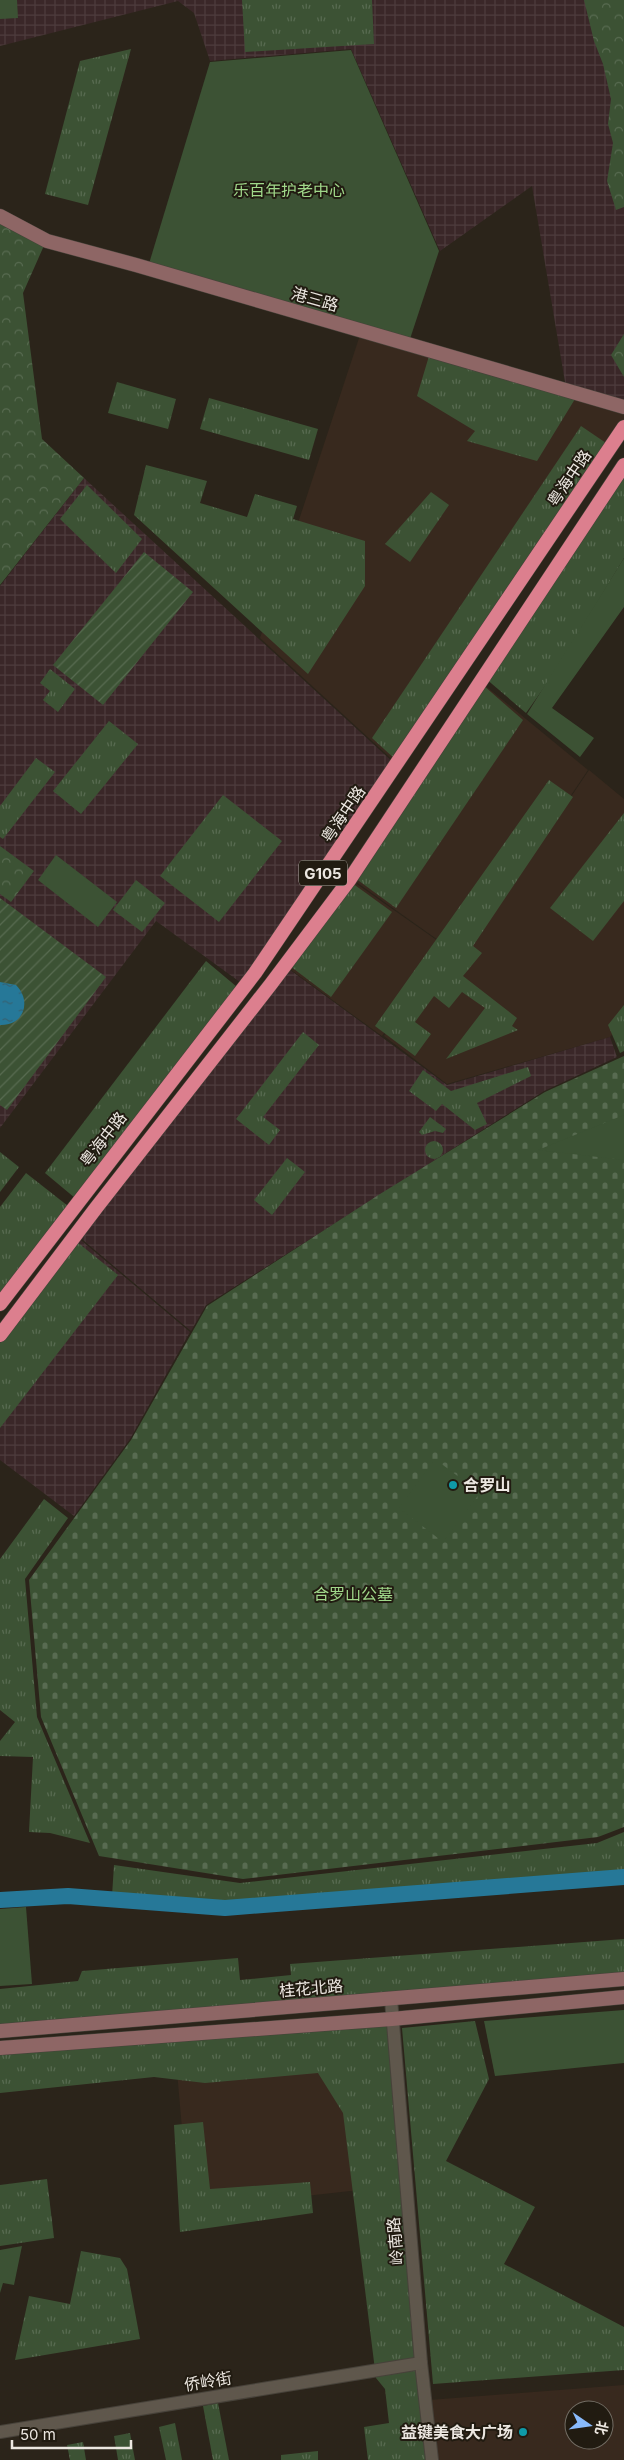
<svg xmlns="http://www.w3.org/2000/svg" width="624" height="2460" viewBox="0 0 624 2460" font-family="Inter,'Noto Sans SC',sans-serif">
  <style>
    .commercial { fill: #38291e; fill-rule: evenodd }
    .industrial { fill: url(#industrial-grid) }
    .grass { fill: url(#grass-tufts) }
    .forest { fill: url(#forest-crowns) }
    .cemetery { fill: url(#cemetery-stones) }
    .park { fill: #3c5234 }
    .garden { fill: url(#garden-furrows) }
    .water { fill: url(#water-ripples) }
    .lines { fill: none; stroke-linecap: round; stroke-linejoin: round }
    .canal { stroke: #267898; stroke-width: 16 }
    .minor-casing { stroke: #47423a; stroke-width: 14 }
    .secondary-casing { stroke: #47423a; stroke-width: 15 }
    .trunk-casing { stroke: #47423a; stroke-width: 15 }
    .minor { stroke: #5f574c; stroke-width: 12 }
    .secondary { stroke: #8e6665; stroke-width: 14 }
    .trunk { stroke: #dc7f8e; stroke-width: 14 }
    .culture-dot { fill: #0f9aa8; stroke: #211b11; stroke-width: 2 }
    .labels { text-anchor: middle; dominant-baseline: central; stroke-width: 4; stroke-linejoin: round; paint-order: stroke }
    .shield { fill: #211b11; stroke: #afaaa3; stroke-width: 1 }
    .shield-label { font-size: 15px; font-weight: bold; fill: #ece7e1 }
    .park-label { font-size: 16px; fill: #a0d88a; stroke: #211b11 }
    .street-label { font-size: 16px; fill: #ece7e1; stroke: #211b11 }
    .poi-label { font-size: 16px; font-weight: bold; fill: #ece7e1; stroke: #211b11; text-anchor: start }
  </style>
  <defs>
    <pattern id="industrial-grid" width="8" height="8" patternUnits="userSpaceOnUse" patternTransform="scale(1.25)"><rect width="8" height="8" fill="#3a2728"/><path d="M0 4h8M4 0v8" fill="none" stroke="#4d3c3d"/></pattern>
    <pattern id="grass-tufts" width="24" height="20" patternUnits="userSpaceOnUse" patternTransform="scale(1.25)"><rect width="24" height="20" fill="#3c5234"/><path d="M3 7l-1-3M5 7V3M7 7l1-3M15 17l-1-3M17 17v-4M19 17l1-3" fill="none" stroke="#586b51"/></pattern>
    <pattern id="forest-crowns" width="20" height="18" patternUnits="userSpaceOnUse" patternTransform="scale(1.25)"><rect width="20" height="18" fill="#3c5234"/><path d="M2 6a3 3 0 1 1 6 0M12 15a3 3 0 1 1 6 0" fill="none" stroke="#586b51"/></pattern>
    <pattern id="cemetery-stones" width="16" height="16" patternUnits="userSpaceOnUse" patternTransform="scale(1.25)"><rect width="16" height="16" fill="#3c5234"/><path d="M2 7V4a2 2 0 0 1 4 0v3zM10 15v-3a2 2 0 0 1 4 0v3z" fill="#586b51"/></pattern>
    <pattern id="garden-furrows" width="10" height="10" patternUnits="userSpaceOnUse" patternTransform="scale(1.25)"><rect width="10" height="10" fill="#3c5234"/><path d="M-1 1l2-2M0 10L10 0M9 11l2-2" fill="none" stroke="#586b51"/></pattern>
    <pattern id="water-ripples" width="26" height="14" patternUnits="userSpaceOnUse" patternTransform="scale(1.25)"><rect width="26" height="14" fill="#267898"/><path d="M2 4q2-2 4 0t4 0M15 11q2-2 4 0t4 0" fill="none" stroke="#356172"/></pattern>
  </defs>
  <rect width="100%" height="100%" fill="#2b241a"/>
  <g class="commercial">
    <polygon points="361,332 624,407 624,426 397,764 260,638"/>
    <polygon points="482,683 588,770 462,957 352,879"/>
    <polygon points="589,770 624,799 624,1020 610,1037 447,1084 384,1036 446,947 463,958"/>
    <polygon points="351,880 445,946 382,1036 287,967"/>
    <polygon points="391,2021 404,2185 189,2209 174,2037"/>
    <path d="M 624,2385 L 624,2460 L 435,2460 L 429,2400 ZM 574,2410 L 604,2410 L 604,2440 L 574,2440 Z"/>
  </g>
  <g class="industrial">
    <polygon points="0,0 624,0 624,406 566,388 532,186 440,251 351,49 210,61 194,13 178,1 0,46"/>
    <polygon points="84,478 396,765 244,985 156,921 0,1128 0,586"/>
    <polygon points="286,967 447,1085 610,1037 617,1057 544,1091 206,1305 191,1331 77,1235"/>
    <polygon points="76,1236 190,1332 130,1439 74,1516 0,1460 0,1337"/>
  </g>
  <g class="grass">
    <polygon points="242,0 372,0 374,44 245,52"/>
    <polygon points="131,49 88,205 45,194 80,61"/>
    <polygon points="429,356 575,399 537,461 467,441 475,431 417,396"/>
    <polygon points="117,382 176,399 168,429 108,413"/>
    <polygon points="209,398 318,429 309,460 200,429"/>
    <polygon points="581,426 609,445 396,760 372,738"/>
    <polygon points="146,465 207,481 200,503 247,517 255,494 297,506 293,519 365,541 365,586 308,674 134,515"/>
    <polygon points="624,470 624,558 555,672 526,713 485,678"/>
    <polygon points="87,485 142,539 116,573 60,519"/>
    <polygon points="431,492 449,505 410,562 385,544"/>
    <polygon points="50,669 75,689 58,712 43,700 50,691 40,683"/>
    <polygon points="483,685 523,720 396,908 355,878"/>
    <polygon points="109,721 138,744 81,814 53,791"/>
    <polygon points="36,758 55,772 3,839 0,837 0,806"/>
    <polygon points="549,780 573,797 473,946 482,953 463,976 517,1018 512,1026 518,1030 446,1059 485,1008 462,992 449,1008 434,996 415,1022 431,1034 415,1056 375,1026"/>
    <polygon points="223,795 282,841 219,922 160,876"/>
    <polygon points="624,813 624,901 593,941 550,908"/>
    <polygon points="136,880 165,903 142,932 113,910"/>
    <polygon points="352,883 392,912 331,997 290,966"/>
    <polygon points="206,961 237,987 75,1198 45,1173"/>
    <polygon points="624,1005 624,1051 620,1053 608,1025"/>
    <polygon points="303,1032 319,1045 263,1117 280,1130 269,1145 236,1119"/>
    <polygon points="528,1067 531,1076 477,1103 487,1124 475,1130 442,1104 436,1111 409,1091 423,1070 451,1091"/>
    <polygon points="430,1117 446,1129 443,1133 435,1131 422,1135 419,1132"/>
    <circle cx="434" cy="1150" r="9"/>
    <polygon points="0,1152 19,1167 0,1192"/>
    <polygon points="287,1158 305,1172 272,1215 254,1200"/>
    <polygon points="26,1173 68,1206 0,1297 0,1207"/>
    <polygon points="77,1242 118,1275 0,1428 0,1343"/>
    <polygon points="44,1499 68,1518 25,1579 37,1717 90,1843 50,1833 29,1832 33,1757 0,1756 0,1741 15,1722 0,1710 0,1559"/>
    <polygon points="624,1832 624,1875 223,1905 112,1896 114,1865 240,1883 597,1843"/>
    <polygon points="624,1939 624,1976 0,2027 0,1989 78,1981 82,1971 238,1958 240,1980 291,1975 290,1964"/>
    <polygon points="475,2021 489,2079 446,2161 535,2207 504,2264 624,2327 624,2370 433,2384 402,2028"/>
    <polygon points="388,2024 429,2460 368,2460 364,2427 389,2423 385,2389 376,2378 343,2113 318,2073 205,2083 154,2077 0,2093 0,2055"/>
    <polygon points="203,2122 210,2189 310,2182 313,2213 180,2232 174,2125"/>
    <polygon points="47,2179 54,2238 0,2246 0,2185"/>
    <polygon points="81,2251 120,2258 127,2269 140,2339 15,2360 29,2296 70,2304"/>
    <polygon points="218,2403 229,2460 213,2460 203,2406"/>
    <polygon points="175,2423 182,2460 166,2460 159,2427"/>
    <polygon points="130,2433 135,2460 118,2460 114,2436"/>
    <polygon points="83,2442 86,2460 70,2460 67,2445"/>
    <polygon points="318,2451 318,2460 281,2460 281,2455"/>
  </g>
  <g class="forest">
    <polygon points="584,0 624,0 624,207 616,210 607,181 613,143 608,124 611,99 603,64 594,41"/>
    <polygon points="0,217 46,241 23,293 42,439 84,478 0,585"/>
    <polygon points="624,334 624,377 611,355"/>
    <polygon points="0,846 34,871 11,902 0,894"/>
  </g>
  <polygon class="cemetery" points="624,1056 624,1827 598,1837 243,1879 99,1856 41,1717 29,1580 131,1440 207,1306 380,1194 545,1092"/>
  <g class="park">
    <polygon points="0,0 17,0 18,18 0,19"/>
    <polygon points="351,50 439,251 409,342 148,267 210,62"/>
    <polygon points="624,558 624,607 552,708 594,738 580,757 527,714"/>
    <polygon points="56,855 117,902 98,927 38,880"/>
    <polygon points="624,1115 624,1160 538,1150"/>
    <polygon points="435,1459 480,1493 443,1542 399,1508"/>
    <polygon points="26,1907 32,1984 0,1986 0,1909"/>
    <polygon points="624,2010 624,2063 495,2076 484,2021"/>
    <polygon points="22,2246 14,2285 3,2283 0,2293 0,2250"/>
  </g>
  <g class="garden">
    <polygon points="144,552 193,592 103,705 53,665"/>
    <polygon points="0,898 106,977 7,1110 0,1105"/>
  </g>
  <path class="water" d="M 0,982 L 16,985 C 32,1001 24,1026 0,1025 Z"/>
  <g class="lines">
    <polyline class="canal" points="0,1900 68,1896 225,1908 624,1877"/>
    <defs>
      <g id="minor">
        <polyline points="391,1999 421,2363 432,2460"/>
        <polyline points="0,2432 421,2363"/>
      </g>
      <g id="secondary">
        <polyline points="0,216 47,241 136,265 624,407"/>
        <polyline points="0,2031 624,1979"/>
        <polyline points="0,2048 392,2019 624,1997"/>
      </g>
      <g id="trunk">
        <polyline points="0,1304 255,973 624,427"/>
        <polyline points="0,1335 96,1208 271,984 350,879 624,465"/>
      </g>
    </defs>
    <use href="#minor" class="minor-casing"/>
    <use href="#secondary" class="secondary-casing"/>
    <use href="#trunk" class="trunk-casing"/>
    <use href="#minor" class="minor"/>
    <use href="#secondary" class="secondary"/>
    <use href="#trunk" class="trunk"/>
  </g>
  <g class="culture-dot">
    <circle cx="453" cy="1485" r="5"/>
    <circle cx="523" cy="2432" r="5"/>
  </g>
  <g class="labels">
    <rect class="shield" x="299" y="860.5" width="48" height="25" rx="4"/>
    <g class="shield-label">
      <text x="323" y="873">G105</text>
    </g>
    <g class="park-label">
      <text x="289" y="190">乐百年护老中心</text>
      <text x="353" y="1594">合罗山公墓</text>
    </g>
    <g class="street-label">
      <text transform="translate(315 299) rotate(16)">港三路</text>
      <text transform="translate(569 478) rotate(-56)">粤海中路</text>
      <text transform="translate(343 814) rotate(-56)">粤海中路</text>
      <text transform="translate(103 1139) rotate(-52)">粤海中路</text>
      <text transform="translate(311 1988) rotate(-5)">桂花北路</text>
      <text transform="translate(395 2241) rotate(-95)">岭南路</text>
      <text transform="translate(208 2381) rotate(-9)">侨岭街</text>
    </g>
    <g class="poi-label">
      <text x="463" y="1485">合罗山</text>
      <text x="513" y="2432" text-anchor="end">益键美食大广场</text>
    </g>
  </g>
  <g transform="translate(589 2425) rotate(103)"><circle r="24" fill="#211b11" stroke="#726d64"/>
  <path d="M0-4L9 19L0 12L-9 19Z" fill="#89bafc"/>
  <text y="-8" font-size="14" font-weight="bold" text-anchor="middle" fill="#ece7e1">北</text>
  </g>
  <path d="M12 2440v8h119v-8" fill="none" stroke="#ece7e1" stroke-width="2.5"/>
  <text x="20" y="2440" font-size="15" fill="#ece7e1" stroke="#211b11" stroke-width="4" paint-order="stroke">50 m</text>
</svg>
